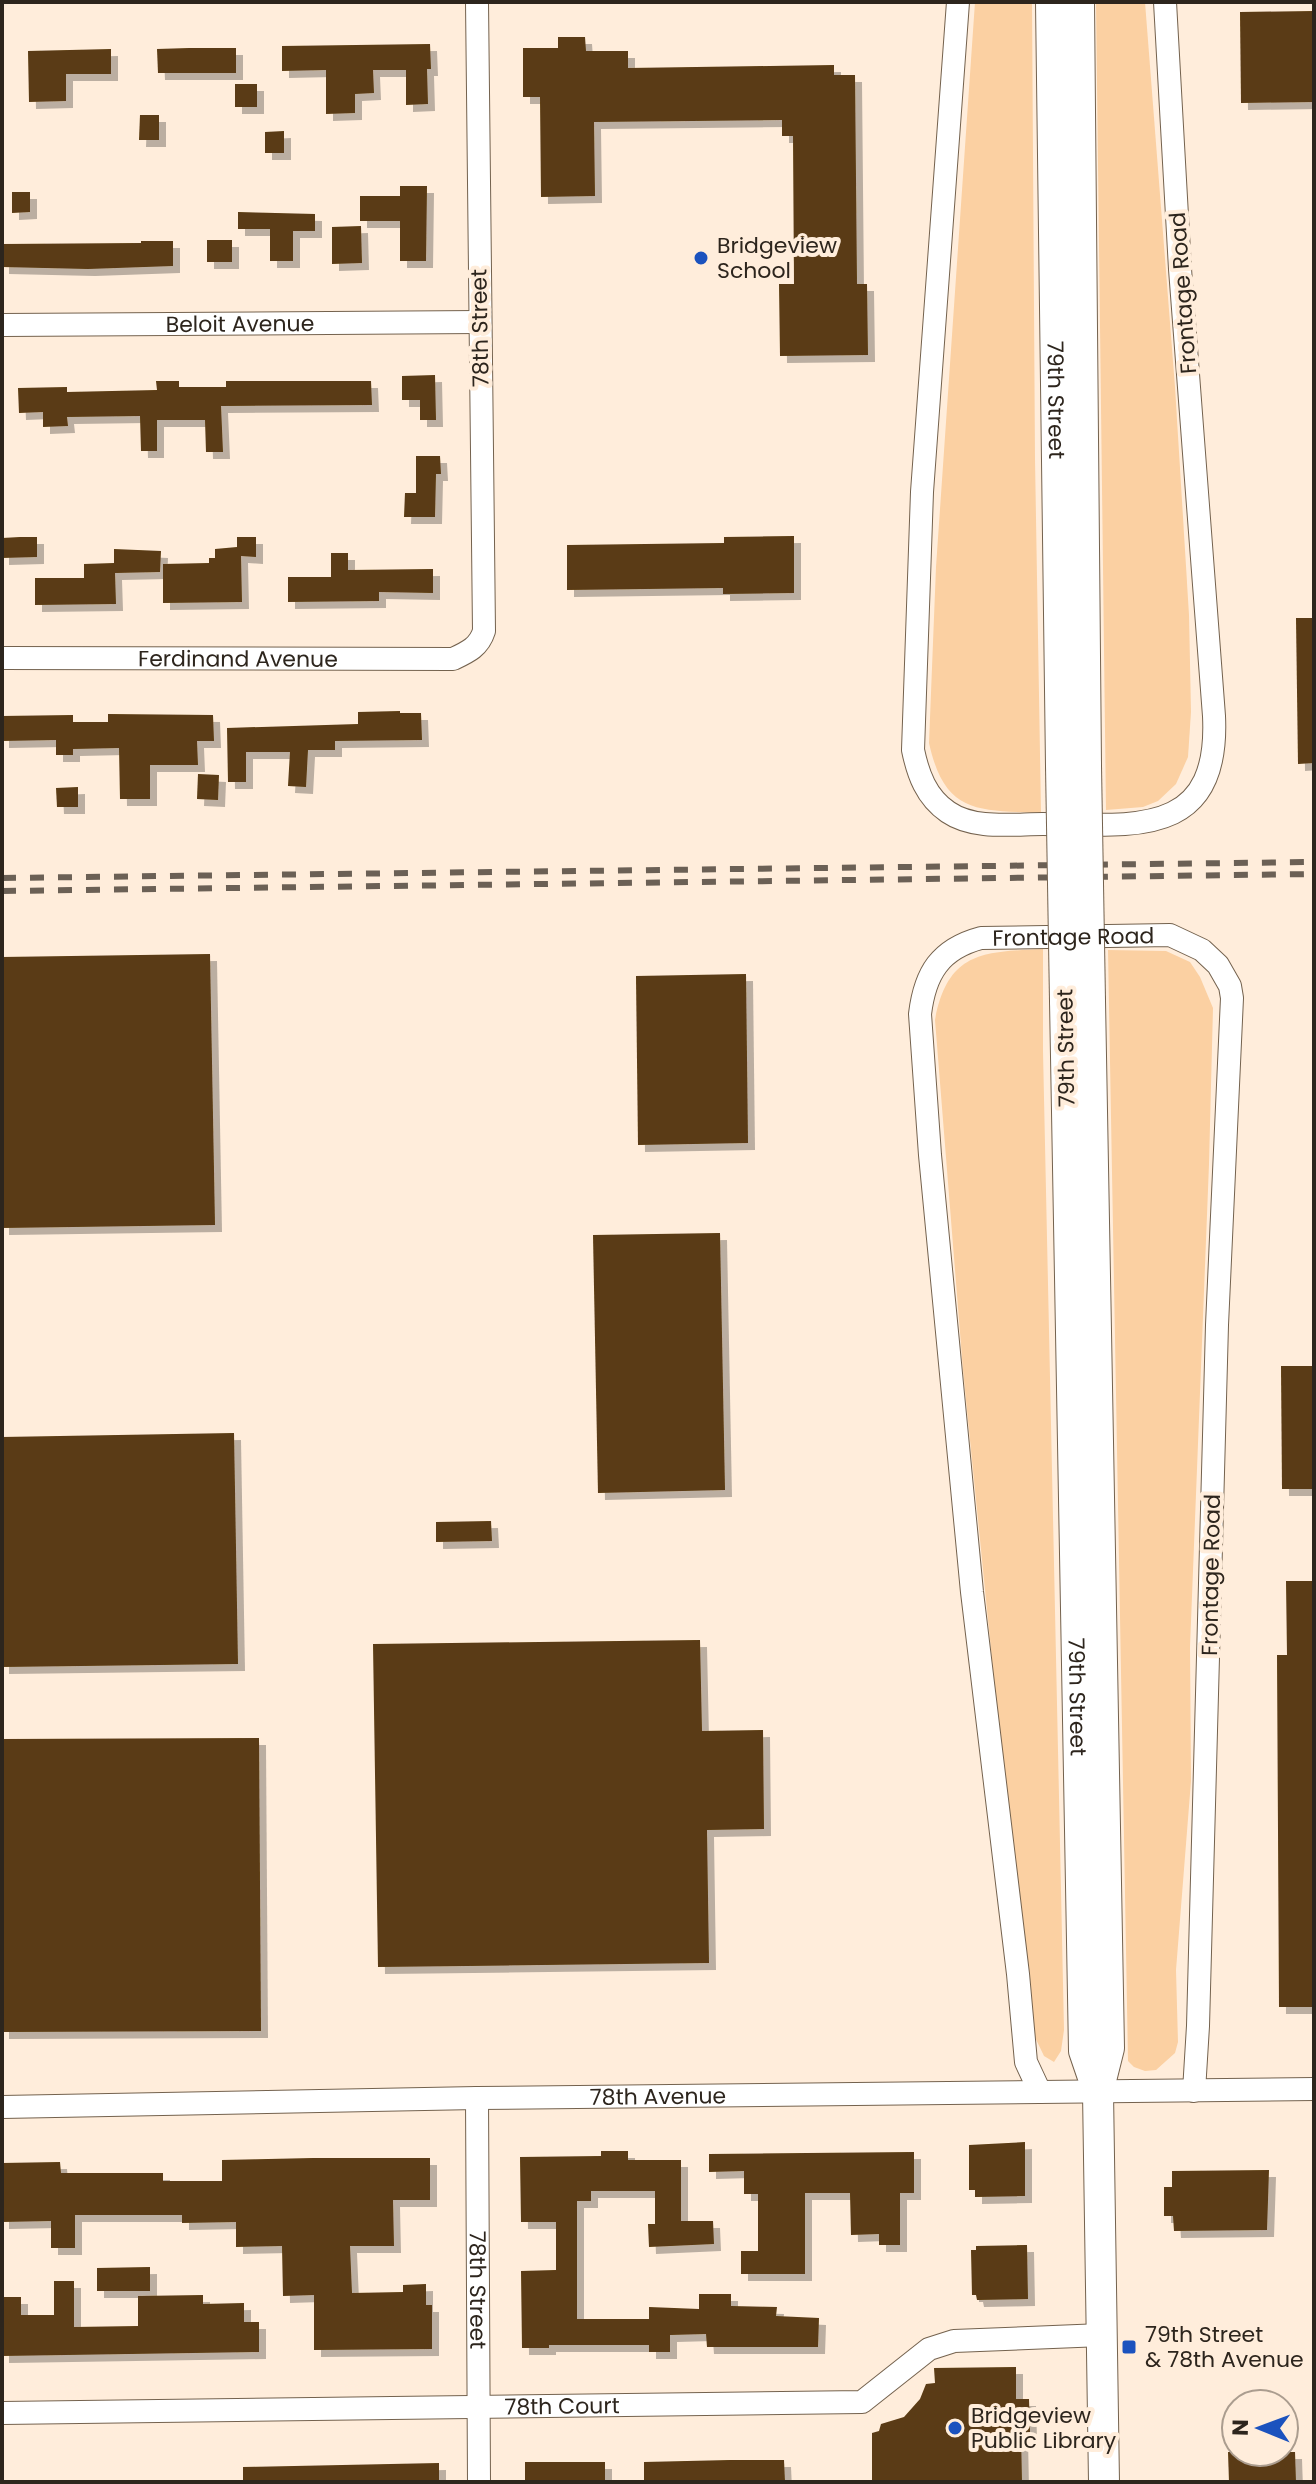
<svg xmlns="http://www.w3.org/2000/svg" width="1316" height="2484" viewBox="0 0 1316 2484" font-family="Poppins,sans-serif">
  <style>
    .green { fill: #fbd0a2 }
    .building { fill: #5a3b13; filter: url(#shadow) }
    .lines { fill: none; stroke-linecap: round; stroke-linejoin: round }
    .minor-casing { stroke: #74624e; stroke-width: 24 }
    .secondary-casing { stroke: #74624e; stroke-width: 32 }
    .minor { stroke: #fff; stroke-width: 22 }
    .secondary { stroke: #fff; stroke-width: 30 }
    .rail { stroke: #6b6055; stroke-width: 6; stroke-dasharray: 14 14; stroke-linecap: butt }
    .secondary-bridge-casing { stroke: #74624e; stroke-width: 32; stroke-linecap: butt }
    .secondary-bridge { stroke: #fff; stroke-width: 30 }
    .poi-dot { fill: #1b52be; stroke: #ffeddb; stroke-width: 3 }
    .labels { text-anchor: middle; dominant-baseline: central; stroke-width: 8; stroke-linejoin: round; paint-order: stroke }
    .poi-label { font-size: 22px; fill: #2d251d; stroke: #ffeddb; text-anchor: start }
    .street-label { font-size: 22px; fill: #2d251d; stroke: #ffeddb }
  </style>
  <defs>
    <filter id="shadow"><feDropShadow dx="7" dy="7" stdDeviation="0" flood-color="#0004"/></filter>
  </defs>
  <rect width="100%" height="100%" fill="#ffeddb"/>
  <g class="green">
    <path d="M 975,2 L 1032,2 L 1035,459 L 1041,813 C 978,810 945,815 929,743 L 936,567 Z"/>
    <polygon points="1096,2 1145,2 1175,387 1189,615 1191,712 1188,757 1176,784 1158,801 1143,807 1106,810"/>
    <path d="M 1043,949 L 1043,1051 L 1064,2030 L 1061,2051 L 1054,2062 L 1044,2056 L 1033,2033 L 1015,1889 L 963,1370 L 935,1020 C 948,951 984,952 1043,949 Z"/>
    <polygon points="1108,950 1166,951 1190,962 1200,977 1213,1008 1209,1164 1190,1647 1191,1781 1176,1970 1178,2042 1175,2053 1156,2070 1145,2071 1134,2067 1128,2061"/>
  </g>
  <g class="building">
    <polygon points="1314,11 1314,102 1241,103 1240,12"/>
    <polygon points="558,37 585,37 586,51 628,51 628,68 834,65 834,75 855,75 857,284 867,284 868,355 780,356 779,284 794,284 793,136 782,136 782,120 594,122 595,196 541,197 540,97 523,97 523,48 558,48"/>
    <polygon points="430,44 431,69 427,69 428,104 406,105 406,70 373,70 374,93 355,94 355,113 326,114 326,70 282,71 282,46"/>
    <polygon points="189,48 236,48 236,73 158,73 157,49"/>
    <polygon points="111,49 111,74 66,74 66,101 29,102 28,51"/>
    <rect x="235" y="84" width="22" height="23"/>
    <polygon points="140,115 159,115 159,140 139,140"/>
    <polygon points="284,131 284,153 265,153 265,132"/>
    <polygon points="400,186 427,186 426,261 400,261 400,221 360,221 360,196 400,196"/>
    <polygon points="12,192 30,192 30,212 12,213"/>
    <polygon points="238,212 315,214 315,231 293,231 293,261 270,261 270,229 238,229"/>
    <polygon points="361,226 362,263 332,264 332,227"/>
    <rect x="207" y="240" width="25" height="22"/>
    <polygon points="141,241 173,241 173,266 88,269 2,267 2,244 141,243"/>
    <polygon points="435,375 436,420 420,420 420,400 402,400 402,376"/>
    <polygon points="156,381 179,381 179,387 226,387 226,381 371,381 372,405 221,406 223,452 206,452 205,420 157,420 157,451 141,451 140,416 67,417 68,426 43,427 43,412 19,413 18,388 67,387 67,392 157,390"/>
    <polygon points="416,456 440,456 441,474 436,474 435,517 404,517 405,493 416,493"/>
    <polygon points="794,536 794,593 723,594 723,588 567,590 567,545 724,543 724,537"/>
    <polygon points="20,537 37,537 37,557 2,558 2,538"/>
    <polygon points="237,537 256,537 256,557 241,556 242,602 163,603 163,564 209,563 209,558 215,558 215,549 237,547"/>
    <polygon points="114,549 161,551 160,572 115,573 116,604 35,605 35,578 84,578 84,564 114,563"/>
    <polygon points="331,553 348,553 348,570 433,569 433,593 379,592 379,601 288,602 288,577 331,577"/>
    <polygon points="1296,618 1314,618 1314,763 1298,764"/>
    <polygon points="400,711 400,713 421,713 422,740 335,741 335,750 308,750 306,787 288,786 290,752 246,752 246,782 228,782 227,728 358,724 358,712"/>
    <polygon points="108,714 213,715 214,741 197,741 198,765 150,765 150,799 120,799 119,748 73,749 73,755 56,755 56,740 2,741 2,716 73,715 73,722 108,722"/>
    <polygon points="198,774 219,775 218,800 197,799"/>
    <polygon points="78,787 78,807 57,807 56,788"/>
    <polygon points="210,954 215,1225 2,1228 2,957"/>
    <polygon points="746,974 748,1143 638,1145 636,976"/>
    <polygon points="720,1233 725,1490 598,1493 593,1235"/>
    <polygon points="1281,1366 1314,1366 1314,1489 1282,1489"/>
    <polygon points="234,1433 238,1664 2,1667 2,1437"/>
    <polygon points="491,1521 492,1541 436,1542 436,1522"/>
    <polygon points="1286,1581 1314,1581 1314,2007 1279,2007 1277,1655 1287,1655"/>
    <polygon points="700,1640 702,1731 763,1730 764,1829 707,1830 709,1963 378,1967 373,1644"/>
    <polygon points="259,1738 261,2031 2,2032 2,1739"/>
    <polygon points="1025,2142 1025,2196 975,2197 975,2190 969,2190 969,2145"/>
    <polygon points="601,2151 628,2151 628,2160 681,2160 681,2221 713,2221 714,2244 649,2247 648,2224 655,2224 655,2191 591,2191 591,2201 577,2201 577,2319 649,2319 649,2307 699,2309 699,2294 731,2294 731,2306 777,2307 776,2316 819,2318 818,2347 707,2347 706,2334 670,2335 670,2352 649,2352 649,2345 549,2345 549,2348 522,2348 521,2271 556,2270 556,2222 521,2222 520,2157 601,2156"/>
    <polygon points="914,2152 914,2193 900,2193 900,2245 879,2245 879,2234 851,2235 850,2193 805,2193 805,2274 741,2274 741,2251 758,2251 758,2194 744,2194 744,2171 709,2172 709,2154"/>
    <polygon points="313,2158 430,2158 430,2200 393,2200 394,2246 350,2246 352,2293 403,2292 403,2285 426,2284 426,2305 432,2305 432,2349 314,2350 314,2295 283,2296 282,2246 236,2247 236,2222 182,2223 182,2215 75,2215 75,2248 51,2248 51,2221 2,2222 2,2163 60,2162 61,2173 163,2173 163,2181 222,2181 222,2160"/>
    <polygon points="1269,2170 1267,2230 1174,2231 1173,2216 1164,2216 1164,2187 1172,2187 1172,2171"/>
    <polygon points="1027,2245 1028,2299 977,2300 976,2295 972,2295 971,2250 976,2250 976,2246"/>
    <polygon points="150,2267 150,2291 97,2291 97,2268"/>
    <polygon points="54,2281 74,2281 74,2327 138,2326 138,2296 203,2295 203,2304 244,2303 244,2322 259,2322 259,2352 2,2356 2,2297 21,2297 21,2315 54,2315"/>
    <polygon points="1016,2367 1016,2399 1029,2399 1030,2432 1021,2432 1022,2482 872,2482 872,2433 879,2431 881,2424 904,2417 920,2399 926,2384 935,2383 934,2368"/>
    <polygon points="1228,2452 1295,2452 1296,2482 1229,2482"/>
    <polygon points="730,2460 784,2460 785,2482 644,2482 644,2462"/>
    <rect x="525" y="2462" width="80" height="20"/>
    <polygon points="439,2463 439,2482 243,2482 243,2467"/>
  </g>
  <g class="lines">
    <defs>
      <g id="minor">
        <path d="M 958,2 L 922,492 L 913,750 C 918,774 926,797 948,812 C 974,830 1013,824 1043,824 C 1133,825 1220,839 1214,716 L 1180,269 L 1165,2"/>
        <path id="s1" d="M 2,325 L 480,322"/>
        <path id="s2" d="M 2,658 L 453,659 C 468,652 479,647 484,631 L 477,2"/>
        <path id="s3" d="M 1040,2092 L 1026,2062 L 1018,1974 L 972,1592 L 930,1155 L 920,1014 C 925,973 940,949 981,938 L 1170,935 L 1202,950 L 1218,965 L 1230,986 L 1232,998 L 1217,1325 L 1198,2026 L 1194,2091"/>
        <path id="s4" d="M 477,2098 L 479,2482"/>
        <path id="s5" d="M 2,2107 L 477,2098 L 1314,2089"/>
        <path id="s6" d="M 2,2413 L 862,2402 L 929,2349 L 954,2341 L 1102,2335"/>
      </g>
      <g id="secondary">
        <path id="s7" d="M 1051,2 L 1061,766"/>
        <polyline points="1079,2 1086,766"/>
        <path id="s8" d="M 1065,1001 L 1084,2051 L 1098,2092"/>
        <polyline points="1090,1001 1109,2048 1098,2092 1104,2482"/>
      </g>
    </defs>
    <use href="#minor" class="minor-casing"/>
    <use href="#secondary" class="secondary-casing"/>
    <use href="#minor" class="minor"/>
    <use href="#secondary" class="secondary"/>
    <g class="rail">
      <polyline points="2,878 1314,862"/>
      <polyline points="2,891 1314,874"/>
    </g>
    <defs>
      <g id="secondary-bridge">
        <polyline points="1061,766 1065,1001"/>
        <polyline points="1086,766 1090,1001"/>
      </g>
    </defs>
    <use href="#secondary-bridge" class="secondary-bridge-casing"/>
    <use href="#secondary-bridge" class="secondary-bridge"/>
  </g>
  <g class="poi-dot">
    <circle cx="701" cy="258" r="8"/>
    <rect x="1121" y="2339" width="16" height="16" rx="4"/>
    <circle cx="955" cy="2428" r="8"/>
  </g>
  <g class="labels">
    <g class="poi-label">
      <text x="717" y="245">Bridgeview<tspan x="717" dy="25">School</tspan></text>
      <text x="1145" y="2334">79th Street<tspan x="1145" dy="25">&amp; 78th Avenue</tspan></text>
      <text x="971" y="2415">Bridgeview<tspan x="971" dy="25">Public Library</tspan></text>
    </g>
    <g class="street-label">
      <text transform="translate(1183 293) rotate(-94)">Frontage Road</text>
      <text stroke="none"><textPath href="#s1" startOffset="238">Beloit Avenue</textPath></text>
      <text transform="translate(480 328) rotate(-91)">78th Street</text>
      <text stroke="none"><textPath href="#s7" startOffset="398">79th Street</textPath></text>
      <text stroke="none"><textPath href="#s2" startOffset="236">Ferdinand Avenue</textPath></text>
      <text stroke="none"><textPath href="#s3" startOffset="1284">Frontage Road</textPath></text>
      <text transform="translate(1066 1048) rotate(-91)">79th Street</text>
      <text transform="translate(1211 1575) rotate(-89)">Frontage Road</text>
      <text stroke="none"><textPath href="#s8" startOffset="696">79th Street</textPath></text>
      <text stroke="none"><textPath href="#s5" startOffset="656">78th Avenue</textPath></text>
      <text stroke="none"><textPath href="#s4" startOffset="192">78th Street</textPath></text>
      <text stroke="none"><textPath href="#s6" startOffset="560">78th Court</textPath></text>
    </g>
  </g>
  <rect width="1316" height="2484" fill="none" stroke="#2d251d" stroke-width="8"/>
  <g transform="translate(1260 2428) rotate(271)"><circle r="38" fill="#ffeddb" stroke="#ab9d8f" stroke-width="2"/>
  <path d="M0-6L14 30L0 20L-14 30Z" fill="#1b52be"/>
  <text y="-12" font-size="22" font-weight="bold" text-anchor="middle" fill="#2d251d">N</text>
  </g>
</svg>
